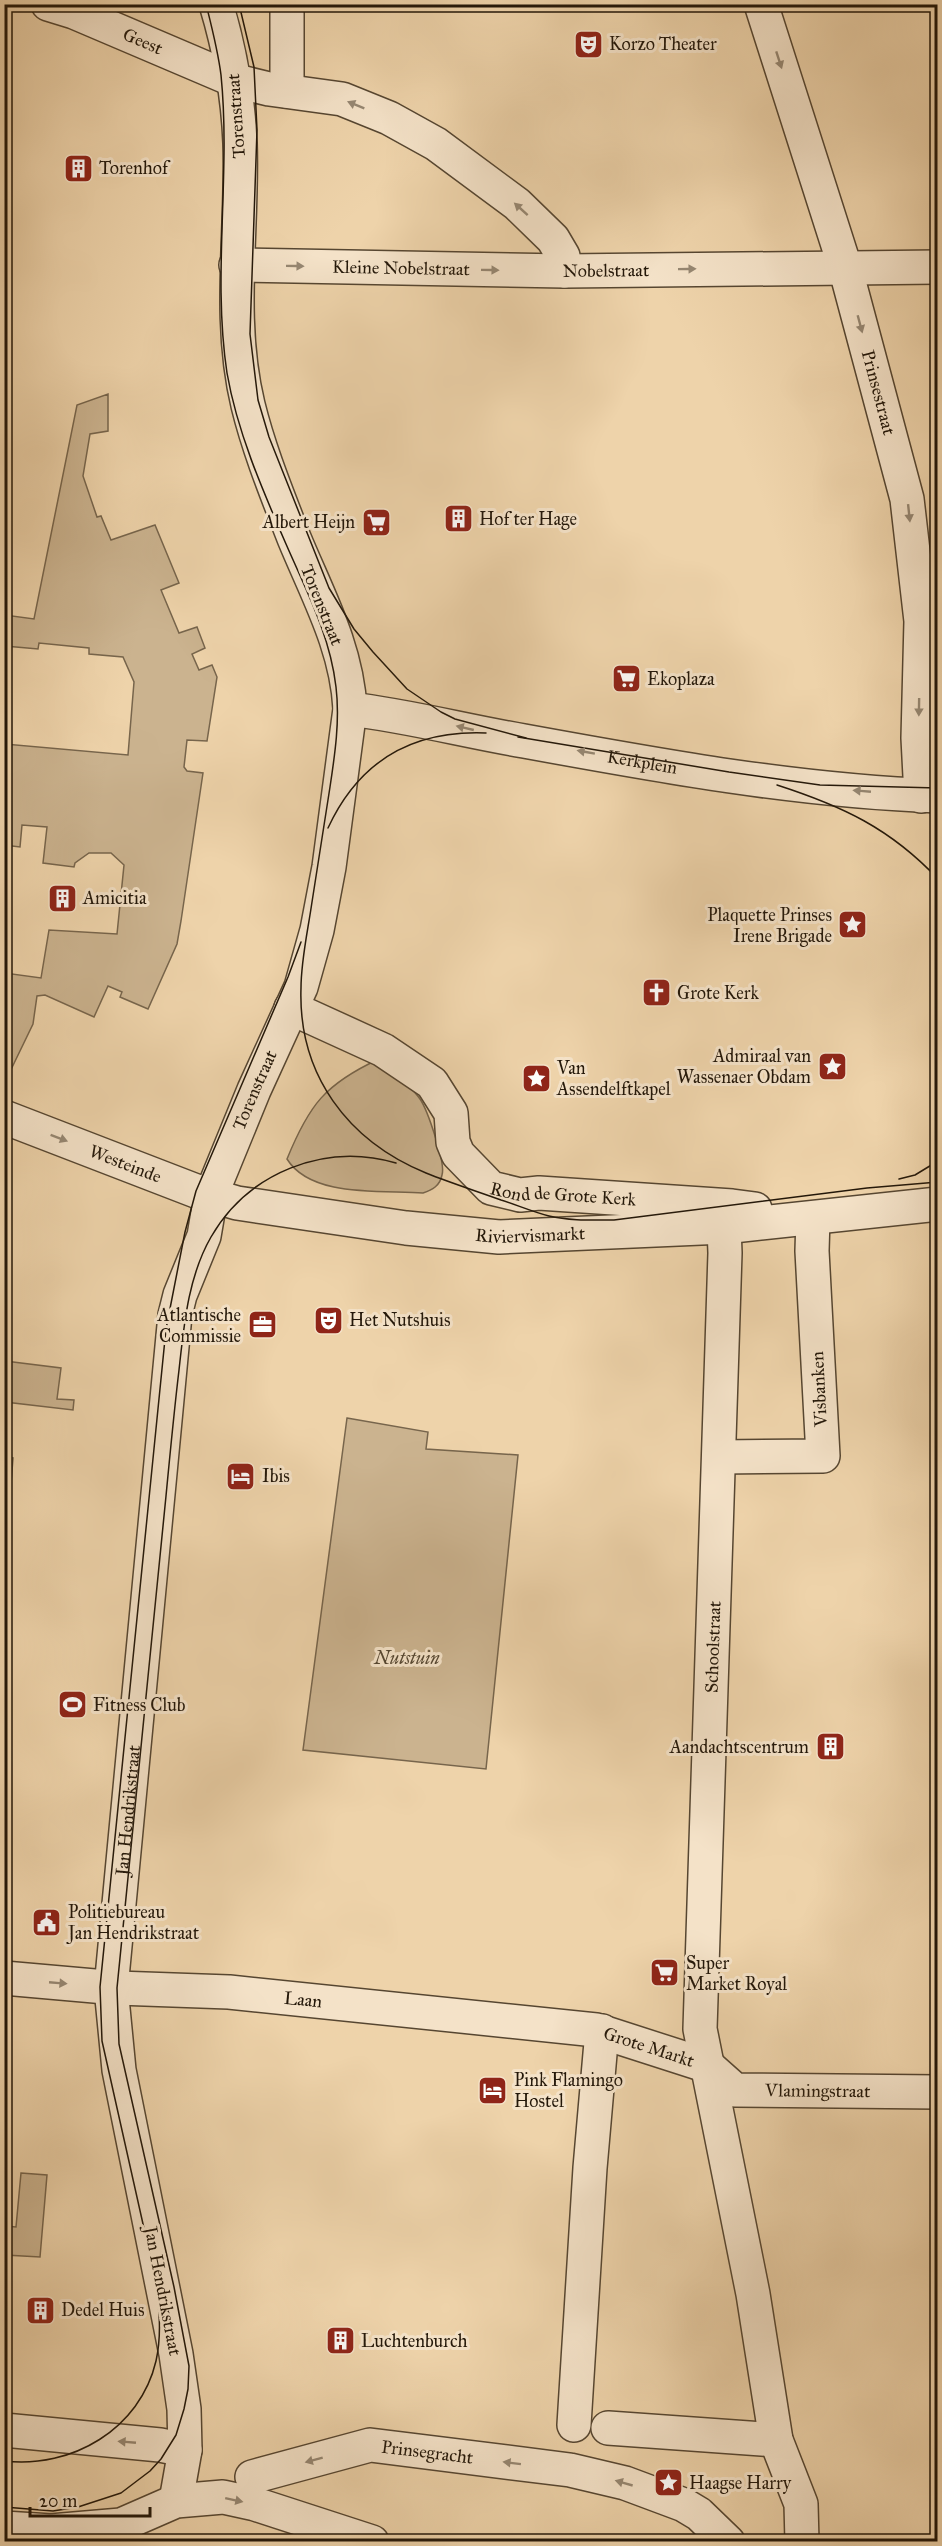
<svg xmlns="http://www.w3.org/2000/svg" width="942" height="2546" viewBox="0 0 942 2546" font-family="'IM FELL Great Primer',serif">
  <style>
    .green { fill: #cbb38f; stroke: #77654c; stroke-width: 1.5 }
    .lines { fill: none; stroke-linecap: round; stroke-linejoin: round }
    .minor-casing { stroke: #564631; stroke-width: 36 }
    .minor { stroke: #f4e2c8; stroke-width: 33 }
    .tram { stroke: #231709; stroke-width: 1.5 }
    .oneway { fill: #968772 }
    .labels { text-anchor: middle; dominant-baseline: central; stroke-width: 6; stroke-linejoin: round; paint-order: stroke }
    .street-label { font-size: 18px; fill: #231709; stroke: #f4e2c8 }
    .poi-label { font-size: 18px; fill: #231709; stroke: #f4e2c8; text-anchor: start }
    .park-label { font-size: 18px; font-style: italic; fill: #554631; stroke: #f4e2c8 }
  </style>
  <rect width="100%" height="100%" fill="#eed3aa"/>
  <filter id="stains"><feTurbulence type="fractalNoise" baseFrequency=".00333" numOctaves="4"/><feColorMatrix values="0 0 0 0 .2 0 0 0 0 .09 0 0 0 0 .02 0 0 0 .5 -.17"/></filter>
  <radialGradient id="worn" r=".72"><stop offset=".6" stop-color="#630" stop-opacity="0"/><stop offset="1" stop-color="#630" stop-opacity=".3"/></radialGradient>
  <g class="green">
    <polygon points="108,394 108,431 90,434 83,476 97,517 101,516 111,540 155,525 179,583 161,590 179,633 197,627 205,648 192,654 199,670 212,665 217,677 207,741 187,740 184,767 187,771 203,773 181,921 177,944 148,1009 120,997 122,992 108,986 94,1017 45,995 37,996 33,1024 5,1082 5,973 41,978 49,930 117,934 124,865 111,853 89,853 75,863 74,867 43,863 47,827 22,825 20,847 4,845 5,744 128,755 134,682 123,657 89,654 89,648 39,643 38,649 5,646 5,615 34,619 77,405"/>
    <path d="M 379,1059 C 393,1072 409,1083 420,1099 C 427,1109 446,1163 442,1175 C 440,1186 432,1190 423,1193 C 382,1190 311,1198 287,1159 C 309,1105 325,1084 379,1059 Z"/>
    <polygon points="5,1361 61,1368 57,1399 74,1400 73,1410 5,1402"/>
    <polygon points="347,1418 428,1432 426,1449 518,1455 486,1769 303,1750"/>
    <polygon points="5,1457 13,1458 11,1484 5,1485"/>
    <polygon points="21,2173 47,2175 40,2257 5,2255 5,2226 16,2227"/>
  </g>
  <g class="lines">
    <defs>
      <g id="minor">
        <path id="s1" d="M 48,4 L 74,12 L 236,81 L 269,89 L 342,99 L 389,118 L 436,144 L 517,204 L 553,239 L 563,256 L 565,271"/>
        <path id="s2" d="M 761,4 L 845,267 L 907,499 L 921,621 L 918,738 L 921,796"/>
        <polyline points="287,91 287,4"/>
        <path id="s3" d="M 236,265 L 565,271 L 938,267"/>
        <path id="s4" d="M 350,709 C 409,716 465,731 524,741 C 661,766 798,791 938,796"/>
        <path id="s5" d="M 291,1008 L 383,1050 L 432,1083 L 451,1113 L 453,1142 L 458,1154 L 491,1188 L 520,1195 L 539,1193 L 732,1206 L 755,1209"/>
        <path id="s6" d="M 4,1117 L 196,1191 L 237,1203 L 406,1228 L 499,1237 L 724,1227 L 938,1204"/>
        <polyline points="724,1227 725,1253 700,2029 753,2294 776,2440 801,2504 802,2542"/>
        <polyline points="719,1457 823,1456 812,1251 813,1218"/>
        <path id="s7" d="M 4,1978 L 117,1988 L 229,1992 L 596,2030 L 708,2066 L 735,2090 L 938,2092"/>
        <polyline points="574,2425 590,2168 602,2031"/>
        <polyline points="608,2428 776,2440"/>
        <polyline points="4,2430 160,2445 185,2450"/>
        <path id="s8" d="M 252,2477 L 370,2445 L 570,2470 L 625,2483 L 684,2505 L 699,2514 L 728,2542"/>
        <path id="s9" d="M 176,2501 L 185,2450 L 184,2409 L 176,2354 L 119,2070 L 111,1988 L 175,1315 L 180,1295 L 204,1236 L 211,1195 L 254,1090 L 301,987 L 317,930 L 329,867 L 350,709 C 347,647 317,594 294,538 C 277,494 259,450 248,405 C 227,318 243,230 240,143 C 238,95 230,50 216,4"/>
        <polyline points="4,2528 51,2531 121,2525 176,2501 223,2497 255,2504 372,2542"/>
      </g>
    </defs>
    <use href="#minor" class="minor-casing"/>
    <use href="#minor" class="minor"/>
    <g class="tram">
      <path d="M 206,4 C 212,28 218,51 221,75 C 231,174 212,274 227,373 C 237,431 262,489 286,544 C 306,590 330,635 336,687 C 340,720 335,754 330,787 C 324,826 318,864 312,902 C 308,930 301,960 301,988 C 298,1075 348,1141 426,1173 C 451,1183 476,1191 501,1200 C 517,1205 533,1212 549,1216 C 570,1221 593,1220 614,1220 L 867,1188 L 938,1182"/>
      <polyline points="239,4 254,67 257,130 250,334 258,400 269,437 329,588 354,629 373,652 407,689 441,712 455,719 526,738"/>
      <polyline points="518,737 729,772 820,785 938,788"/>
      <path d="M 777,785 C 842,806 890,828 938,879"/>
      <path d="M 328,828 C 359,761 412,730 486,733"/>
      <polyline points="899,1179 915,1175 938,1161"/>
      <path d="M 4,2461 C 72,2469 140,2429 156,2361 C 162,2334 159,2309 156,2282 L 102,2041 L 100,1987 L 166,1329 L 185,1232 L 196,1191 L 288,977 L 301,942"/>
      <path d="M 4,2507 L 53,2511 L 78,2507 L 121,2493 L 150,2471 L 161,2459 L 176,2435 L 184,2409 L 188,2389 L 189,2366 L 174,2287 L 119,2044 L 117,1988 C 132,1824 149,1660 166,1496 C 170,1454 174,1412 179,1370 C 184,1325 188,1277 211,1237 C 248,1173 324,1142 396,1163"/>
    </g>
  </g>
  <defs><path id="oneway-solid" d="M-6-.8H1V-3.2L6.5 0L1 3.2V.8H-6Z" transform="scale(1.5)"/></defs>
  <g class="oneway">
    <use href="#oneway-solid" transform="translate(779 60) rotate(72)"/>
    <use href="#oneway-solid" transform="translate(356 105) rotate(-158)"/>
    <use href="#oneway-solid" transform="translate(521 209) rotate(-138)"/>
    <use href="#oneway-solid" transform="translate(295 266) rotate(1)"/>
    <use href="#oneway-solid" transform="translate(687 269) rotate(-1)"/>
    <use href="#oneway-solid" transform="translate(490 270) rotate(1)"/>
    <use href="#oneway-solid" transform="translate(860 324) rotate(75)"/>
    <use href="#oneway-solid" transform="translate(909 513) rotate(84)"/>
    <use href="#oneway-solid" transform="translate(919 707) rotate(91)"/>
    <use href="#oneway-solid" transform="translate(465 728) rotate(-167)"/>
    <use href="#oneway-solid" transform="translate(586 752) rotate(-170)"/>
    <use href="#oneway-solid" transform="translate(862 791) rotate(-175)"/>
    <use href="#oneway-solid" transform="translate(59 1138) rotate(21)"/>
    <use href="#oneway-solid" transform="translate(58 1983) rotate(5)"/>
    <use href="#oneway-solid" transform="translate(127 2442) rotate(-175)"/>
    <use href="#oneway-solid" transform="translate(314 2460) rotate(165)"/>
    <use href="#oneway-solid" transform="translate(512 2463) rotate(-173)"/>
    <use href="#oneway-solid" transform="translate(624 2483) rotate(-164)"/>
    <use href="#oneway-solid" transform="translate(234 2500) rotate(12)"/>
  </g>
  <defs>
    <symbol id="theatre-square" viewBox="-11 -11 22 22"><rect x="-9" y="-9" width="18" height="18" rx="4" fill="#8f2418" stroke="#f4e2c8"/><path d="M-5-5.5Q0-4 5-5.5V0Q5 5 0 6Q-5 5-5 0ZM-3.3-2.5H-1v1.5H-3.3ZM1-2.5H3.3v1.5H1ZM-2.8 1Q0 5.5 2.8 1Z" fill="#fff"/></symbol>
    <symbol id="building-square" viewBox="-11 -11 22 22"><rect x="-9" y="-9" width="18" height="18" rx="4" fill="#8f2418" stroke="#f4e2c8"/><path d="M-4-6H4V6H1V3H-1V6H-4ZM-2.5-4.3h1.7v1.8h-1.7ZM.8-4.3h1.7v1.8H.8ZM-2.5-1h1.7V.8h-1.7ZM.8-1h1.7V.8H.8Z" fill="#fff"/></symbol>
    <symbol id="supermarket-square" viewBox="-11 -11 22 22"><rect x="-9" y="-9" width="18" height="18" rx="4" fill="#8f2418" stroke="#f4e2c8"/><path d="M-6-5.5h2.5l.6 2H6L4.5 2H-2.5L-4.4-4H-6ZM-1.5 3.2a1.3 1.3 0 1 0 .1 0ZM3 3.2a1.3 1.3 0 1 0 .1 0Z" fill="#fff"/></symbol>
    <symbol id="sight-square" viewBox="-11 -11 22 22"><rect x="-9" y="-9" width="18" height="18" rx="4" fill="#8f2418" stroke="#f4e2c8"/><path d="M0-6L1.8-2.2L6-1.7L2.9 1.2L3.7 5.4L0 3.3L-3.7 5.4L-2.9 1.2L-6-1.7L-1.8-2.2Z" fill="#fff"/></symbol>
    <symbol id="church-square" viewBox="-11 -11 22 22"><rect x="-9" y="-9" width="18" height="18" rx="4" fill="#8f2418" stroke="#f4e2c8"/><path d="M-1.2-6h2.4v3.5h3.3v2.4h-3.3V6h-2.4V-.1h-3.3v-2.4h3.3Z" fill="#fff"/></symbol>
    <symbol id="office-square" viewBox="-11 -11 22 22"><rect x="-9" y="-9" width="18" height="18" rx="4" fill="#8f2418" stroke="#f4e2c8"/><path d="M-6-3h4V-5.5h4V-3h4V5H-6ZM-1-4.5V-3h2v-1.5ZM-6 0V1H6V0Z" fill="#fff"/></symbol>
    <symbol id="hotel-square" viewBox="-11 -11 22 22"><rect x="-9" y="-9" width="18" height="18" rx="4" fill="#8f2418" stroke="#f4e2c8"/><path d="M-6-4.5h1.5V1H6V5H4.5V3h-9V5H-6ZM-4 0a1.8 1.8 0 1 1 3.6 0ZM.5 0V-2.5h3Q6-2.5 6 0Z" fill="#fff"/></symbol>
    <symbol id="stadium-square" viewBox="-11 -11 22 22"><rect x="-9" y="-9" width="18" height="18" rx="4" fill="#8f2418" stroke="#f4e2c8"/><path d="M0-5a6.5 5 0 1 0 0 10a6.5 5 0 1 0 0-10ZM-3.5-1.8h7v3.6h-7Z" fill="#fff"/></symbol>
    <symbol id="civic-square" viewBox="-11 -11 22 22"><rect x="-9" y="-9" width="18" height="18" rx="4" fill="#8f2418" stroke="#f4e2c8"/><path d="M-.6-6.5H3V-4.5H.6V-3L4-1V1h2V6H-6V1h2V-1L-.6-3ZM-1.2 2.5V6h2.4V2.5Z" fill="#fff"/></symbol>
  </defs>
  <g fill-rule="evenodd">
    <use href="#theatre-square" x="572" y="28" width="33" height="33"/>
    <use href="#building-square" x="62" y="152" width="33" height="33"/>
    <use href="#building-square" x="442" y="502" width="33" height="33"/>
    <use href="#supermarket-square" x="360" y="506" width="33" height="33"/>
    <use href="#supermarket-square" x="610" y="662" width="33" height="33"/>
    <use href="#building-square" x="46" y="882" width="33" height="33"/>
    <use href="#sight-square" x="836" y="908" width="33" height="33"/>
    <use href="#church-square" x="640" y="976" width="33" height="33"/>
    <use href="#sight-square" x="816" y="1050" width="33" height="33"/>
    <use href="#sight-square" x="520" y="1062" width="33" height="33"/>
    <use href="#theatre-square" x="312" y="1304" width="33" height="33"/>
    <use href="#office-square" x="246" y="1308" width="33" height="33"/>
    <use href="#hotel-square" x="224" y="1460" width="33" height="33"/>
    <use href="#stadium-square" x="56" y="1688" width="33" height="33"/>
    <use href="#building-square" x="814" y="1730" width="33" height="33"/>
    <use href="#civic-square" x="30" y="1906" width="33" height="33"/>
    <use href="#supermarket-square" x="648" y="1956" width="33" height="33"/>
    <use href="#hotel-square" x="476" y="2074" width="33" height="33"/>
    <use href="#building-square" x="24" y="2294" width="33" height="33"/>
    <use href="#building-square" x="324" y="2324" width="33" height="33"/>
    <use href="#sight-square" x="652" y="2466" width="33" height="33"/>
  </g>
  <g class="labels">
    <g class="street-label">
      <text stroke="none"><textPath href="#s1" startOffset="102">Geest</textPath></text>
      <text transform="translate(236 116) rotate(-94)">Torenstraat</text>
      <text stroke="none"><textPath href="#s3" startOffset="370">Nobelstraat</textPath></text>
      <text stroke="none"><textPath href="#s3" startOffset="165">Kleine Nobelstraat</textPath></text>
      <text stroke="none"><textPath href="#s2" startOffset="406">Prinsestraat</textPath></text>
      <text transform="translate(322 605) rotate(68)">Torenstraat</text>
      <text stroke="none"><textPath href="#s4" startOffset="297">Kerkplein</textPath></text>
      <text stroke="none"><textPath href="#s9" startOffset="1436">Torenstraat</textPath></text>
      <text stroke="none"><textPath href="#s6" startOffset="130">Westeinde</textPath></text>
      <text stroke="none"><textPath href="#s5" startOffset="358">Rond de Grote Kerk</textPath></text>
      <text stroke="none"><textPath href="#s6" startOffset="544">Riviervismarkt</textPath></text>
      <text transform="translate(819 1389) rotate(-93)">Visbanken</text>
      <text transform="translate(713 1647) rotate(-88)">Schoolstraat</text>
      <text stroke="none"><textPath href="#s9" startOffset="699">Jan Hendrikstraat</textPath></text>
      <text stroke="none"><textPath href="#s7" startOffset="300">Laan</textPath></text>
      <text stroke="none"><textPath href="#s7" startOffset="650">Grote Markt</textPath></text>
      <text stroke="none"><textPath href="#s7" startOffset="831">Vlamingstraat</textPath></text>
      <text transform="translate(163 2291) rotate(79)">Jan Hendrikstraat</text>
      <text stroke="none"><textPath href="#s8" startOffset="180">Prinsegracht</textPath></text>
    </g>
    <g class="poi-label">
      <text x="609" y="44">Korzo Theater</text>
      <text x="99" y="168">Torenhof</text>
      <text x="479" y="519">Hof ter Hage</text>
      <text x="355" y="522" text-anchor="end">Albert Heijn</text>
      <text x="647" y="679">Ekoplaza</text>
      <text x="83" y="898">Amicitia</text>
      <text x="832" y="915" text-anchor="end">Plaquette Prinses<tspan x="832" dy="21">Irene Brigade</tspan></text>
      <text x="677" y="993">Grote Kerk</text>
      <text x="811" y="1056" text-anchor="end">Admiraal van<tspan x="811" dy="21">Wassenaer Obdam</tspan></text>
      <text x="557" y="1068">Van<tspan x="557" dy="21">Assendelftkapel</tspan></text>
      <text x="241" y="1315" text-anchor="end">Atlantische<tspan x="241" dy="21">Commissie</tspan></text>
      <text x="349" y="1320">Het Nutshuis</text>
      <text x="262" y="1476">Ibis</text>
      <text x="93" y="1705">Fitness Club</text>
      <text x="809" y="1747" text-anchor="end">Aandachtscentrum</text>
      <text x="68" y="1912">Politiebureau<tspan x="68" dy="21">Jan Hendrikstraat</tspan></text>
      <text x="686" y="1963">Super<tspan x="686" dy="21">Market Royal</tspan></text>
      <text x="514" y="2080">Pink Flamingo<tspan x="514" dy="21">Hostel</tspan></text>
      <text x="61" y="2310">Dedel Huis</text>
      <text x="361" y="2341">Luchtenburch</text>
      <text x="689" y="2483">Haagse Harry</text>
    </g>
    <g class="park-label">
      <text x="407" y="1658">Nutstuin</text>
    </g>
  </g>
  <rect width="942" height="2546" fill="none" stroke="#eed3aa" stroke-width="24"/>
  <rect x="6" y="6" width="930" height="2534" fill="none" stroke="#231709" stroke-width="3"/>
  <rect x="12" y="12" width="918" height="2522" fill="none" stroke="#231709" stroke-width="1.5"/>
  <path d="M30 2507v9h120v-9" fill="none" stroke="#231709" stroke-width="3"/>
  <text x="39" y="2507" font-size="18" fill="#231709" stroke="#f4e2c8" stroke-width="4.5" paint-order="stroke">20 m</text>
  <rect width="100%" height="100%" filter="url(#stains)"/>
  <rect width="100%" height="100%" fill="url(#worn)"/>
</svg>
